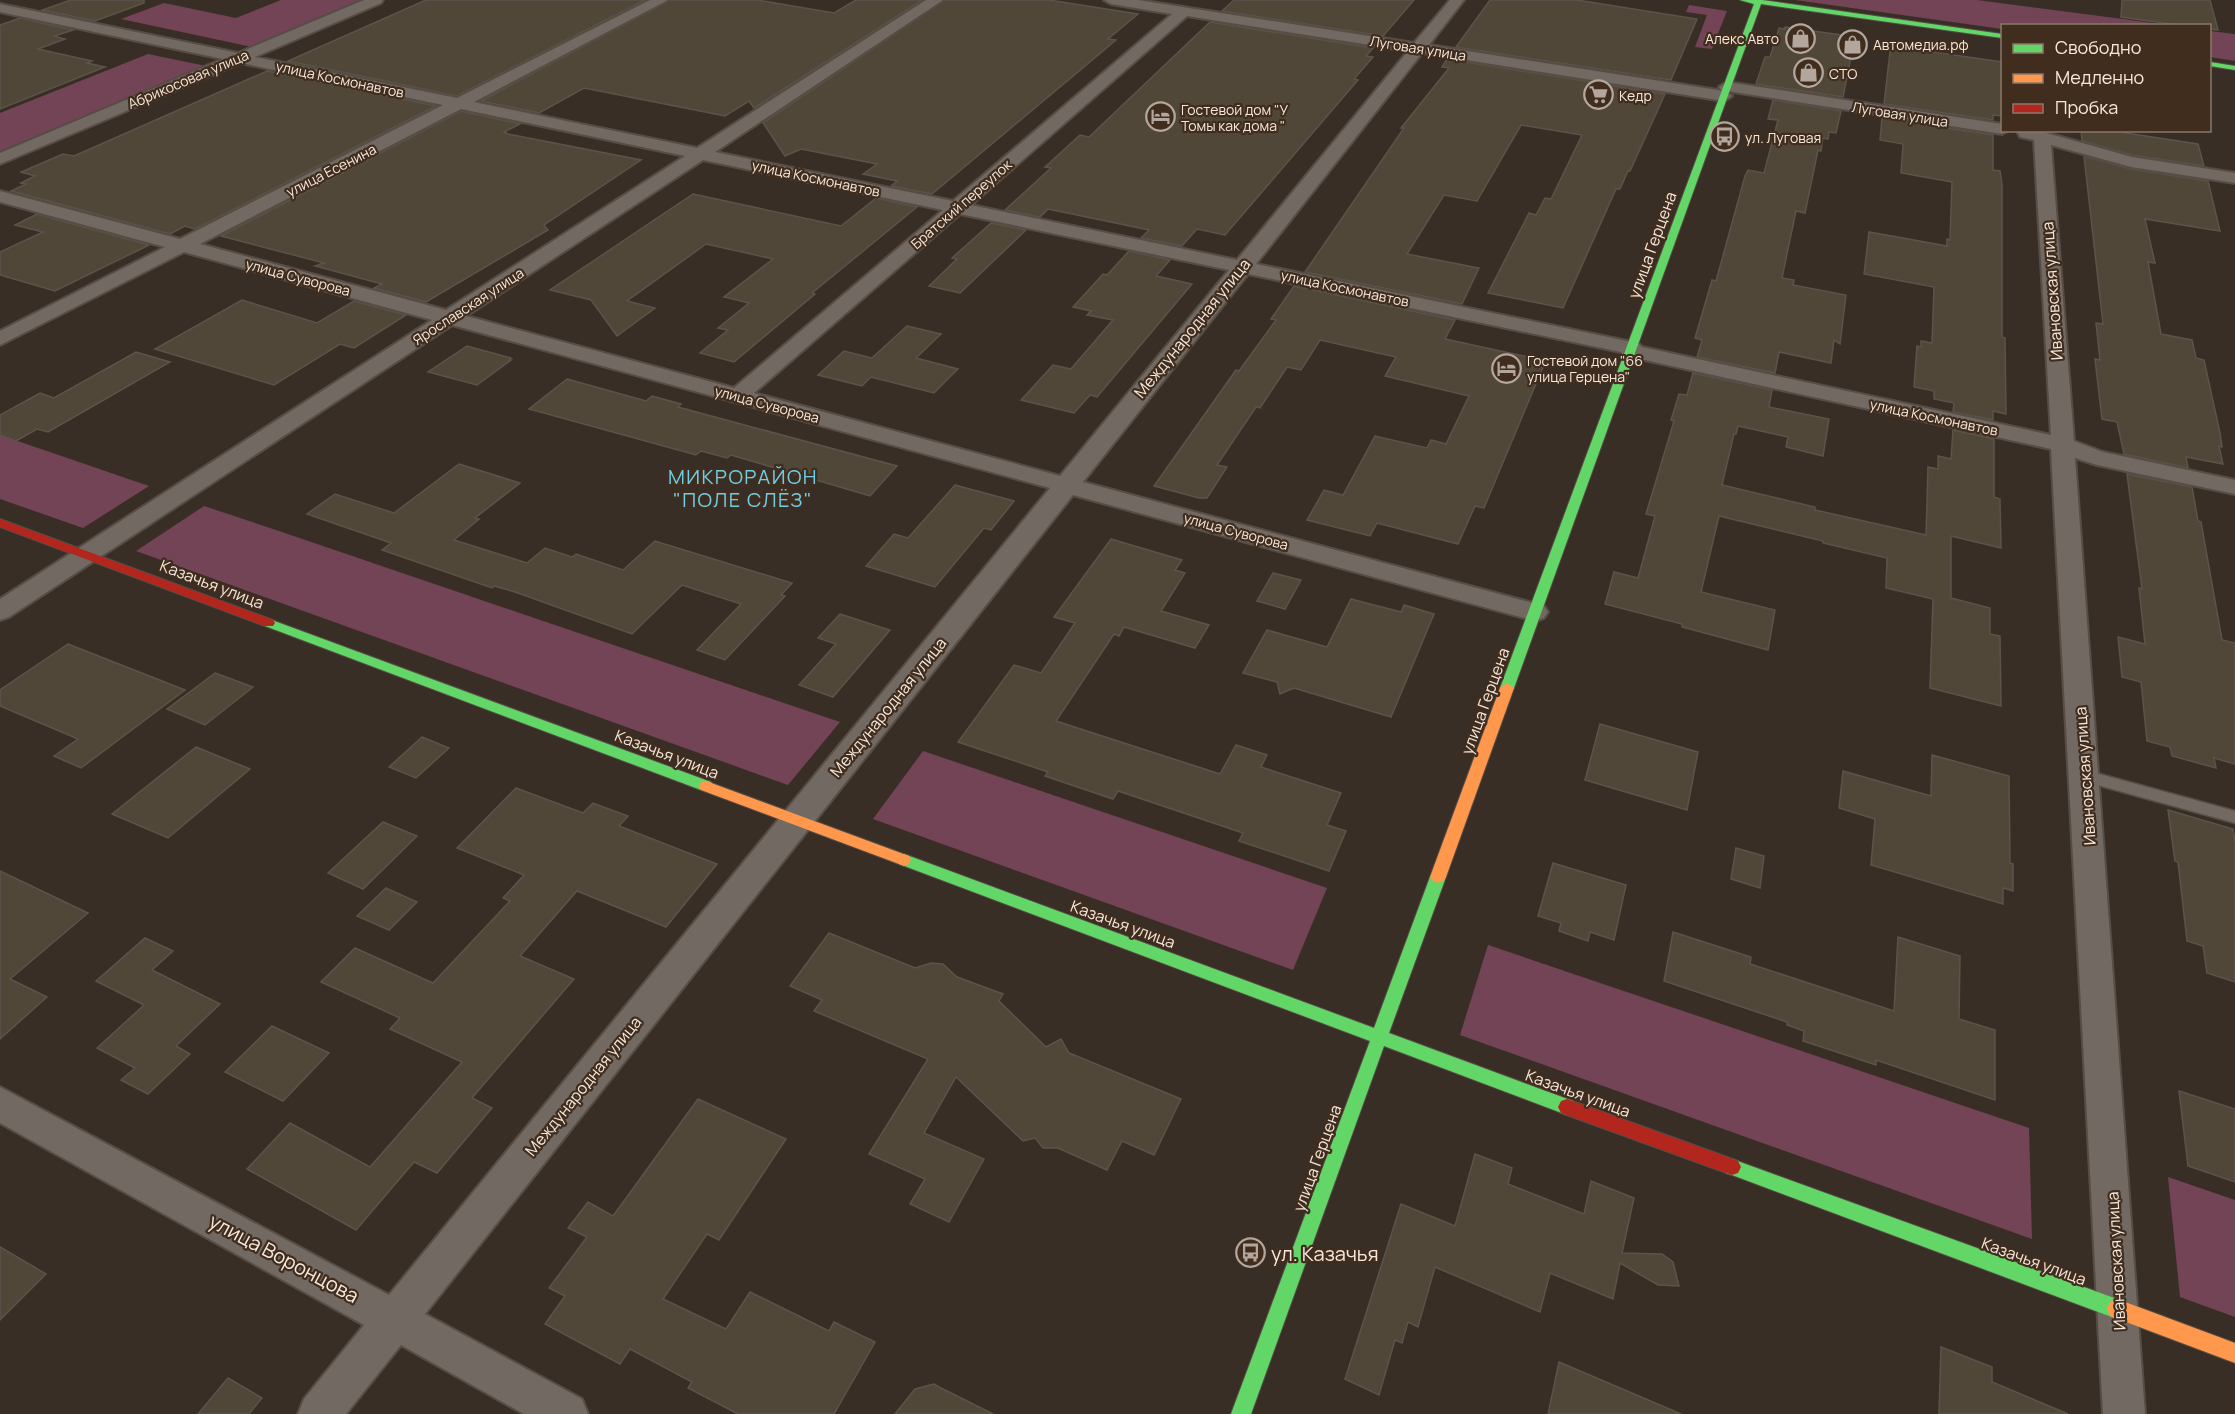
<svg xmlns="http://www.w3.org/2000/svg" width="2235" height="1414" viewBox="0 0 2235 1414" font-family="Manrope,sans-serif">
  <style>
    .green { fill: #724456 }
    .building { fill: #514738; stroke: #5b544b; stroke-width: 1.5 }
    .lines { fill: none; stroke-linecap: round; stroke-linejoin: round }
    .lane-casing { stroke: #564d45; stroke-width: 3 }
    .street-casing { stroke: #564d45; stroke-width: 4 }
    .fast-casing { stroke: #564d45; stroke-width: 2 }
    .slow-casing { stroke: #564d45; stroke-width: 2 }
    .jam-casing { stroke: #564d45; stroke-width: 2 }
    .lane { fill: #726962; fill-rule: evenodd }
    .street { fill: #726962; fill-rule: evenodd }
    .fast { fill: #63d668; fill-rule: evenodd }
    .slow { fill: #ff974d; fill-rule: evenodd }
    .jam { fill: #b3261e; fill-rule: evenodd }
    .labels { text-anchor: middle; dominant-baseline: central; stroke-width: 4.5; stroke-linejoin: round; paint-order: stroke }
    .far-poi-label { font-size: 14px; fill: #f5e8de; stroke: #412d1d; text-anchor: start }
    .far-street-label { font-size: 14px; fill: #f5e8de; stroke: #412d1d }
    .street-label { font-size: 16px; fill: #f5e8de; stroke: #412d1d }
    .quarter-label { font-size: 20px; letter-spacing: 1.5px; fill: #6bcfe8; stroke: #412d1d }
    .near-poi-label { font-size: 20px; fill: #f5e8de; stroke: #412d1d; text-anchor: start }
    .near-street-label { font-size: 20px; fill: #f5e8de; stroke: #412d1d }
  </style>
  <rect width="100%" height="100%" fill="#392e25"/>
  <g class="green">
    <polygon points="281,0 364,0 252,47 121,19 164,3 236,18"/>
    <polygon points="1795,0 1977,0 2169,25 2002,26 2002,29"/>
    <polygon points="1689,5 1727,11 1712,49 1695,47 1707,15 1686,12"/>
    <polygon points="2210,31 2235,34 2235,61 2210,57"/>
    <polygon points="148,54 206,66 0,152 0,113"/>
    <polygon points="0,435 149,486 83,528 0,499"/>
    <polygon points="204,506 276,530 840,722 788,785 136,551"/>
    <polygon points="923,751 1327,888 1293,970 873,819"/>
    <polygon points="1488,945 2029,1128 2032,1239 1460,1035"/>
    <polygon points="2168,1177 2235,1200 2235,1317 2180,1297"/>
  </g>
  <g class="building">
    <polygon points="71,0 144,0 144,3 95,21 42,10"/>
    <polygon points="426,0 645,0 457,96 288,61"/>
    <polygon points="670,0 757,0 834,13 856,0 922,0 754,108 749,101 725,116 584,88 539,113 481,101"/>
    <polygon points="945,0 1049,0 1138,14 1108,39 1116,40 932,194 891,186 897,181 863,174 877,164 801,149 785,156 763,123"/>
    <polygon points="1234,0 1414,0 1383,36 1222,11"/>
    <polygon points="1490,0 1577,0 1697,19 1671,80 1456,47"/>
    <polygon points="2122,0 2210,0 2218,30 2210,29 2210,26 2185,26 2121,17"/>
    <polygon points="20,18 73,30 54,36 65,39 38,49 92,61 87,63 105,67 0,109 0,25"/>
    <polygon points="1210,22 1373,48 1366,56 1373,57 1354,79 1358,80 1225,235 1197,229 1182,246 1141,238 1149,230 1048,209 1040,217 1005,210 1051,168 1045,167 1080,135 1089,137"/>
    <polygon points="1785,27 1855,37 1843,97 1756,84 1765,57 1770,57 1779,28 1785,29"/>
    <polygon points="1891,43 1920,47 1919,50 2002,62 2002,116 1993,115 1993,120 1884,104"/>
    <polygon points="1447,59 1665,94 1630,171 1628,171 1620,189 1616,189 1563,308 1488,293 1529,213 1536,215 1545,198 1551,199 1582,135 1521,125 1477,201 1444,195 1407,254 1479,268 1462,304 1305,272 1404,128 1401,128 1449,68 1442,67"/>
    <polygon points="267,71 436,106 195,229 185,226 170,234 11,191 26,184 21,183 35,176 21,172 63,154 74,156"/>
    <polygon points="1773,100 1841,111 1836,133 1829,132 1828,139 1823,138 1821,151 1818,150 1805,213 1796,211 1782,278 1794,280 1793,285 1846,295 1840,344 1834,340 1831,363 1779,352 1775,373 1697,357 1702,340 1695,338 1712,280 1716,281 1745,176 1748,170 1764,173 1778,120 1768,119"/>
    <polygon points="461,111 520,124 504,132 508,134 641,160 544,225 548,230 426,302 374,288 382,284 315,266 324,263 221,236"/>
    <polygon points="1882,118 1993,135 1993,170 2000,171 2002,184 2002,337 2005,338 2006,414 1993,411 1993,420 1953,412 1954,403 1934,399 1934,391 1914,387 1917,346 1921,347 1921,341 1932,343 1934,287 1864,274 1869,232 1947,246 1947,239 1950,240 1952,182 1901,173 1903,144 1880,140"/>
    <polygon points="2081,130 2126,130 2126,133 2198,144 2204,166 2132,155 2082,141"/>
    <polygon points="2084,156 2131,169 2208,181 2220,231 2145,219 2155,263 2148,262 2161,334 2192,340 2196,358 2204,360 2220,433 2222,447 2219,446 2223,464 2186,457 2188,468 2124,454 2117,422 2102,419 2095,359 2100,360 2096,323 2103,324"/>
    <polygon points="693,194 841,226 876,198 917,207 812,293 815,294 734,362 700,353 728,330 718,328 749,303 724,297 773,259 706,244 627,301 655,308 617,336 591,300 550,290"/>
    <polygon points="37,214 149,245 55,291 0,275 0,252 43,232 15,225"/>
    <polygon points="991,223 1026,230 960,293 929,286 957,259 952,258"/>
    <polygon points="1129,251 1170,260 1156,276 1192,284 1097,397 1090,395 1074,413 1021,400 1053,365 1071,369 1113,320 1087,315 1091,311 1073,307 1103,274 1107,275"/>
    <polygon points="1294,286 1455,320 1445,339 1538,359 1535,366 1543,367 1484,508 1475,506 1458,544 1377,523 1370,536 1307,520 1324,490 1343,495 1375,436 1427,448 1431,440 1446,444 1469,396 1385,376 1396,357 1320,340 1301,370 1287,367 1260,408 1256,407 1217,465 1227,467 1207,498 1199,498 1154,486 1236,370 1239,371 1276,320 1271,319"/>
    <polygon points="242,300 317,323 354,301 406,315 354,348 340,344 274,385 155,349"/>
    <polygon points="907,326 941,334 916,358 958,369 934,393 871,377 862,386 818,375 844,351 872,358"/>
    <polygon points="467,346 511,358 509,360 511,360 477,385 428,372"/>
    <polygon points="136,352 170,362 48,432 37,429 16,441 0,435 0,415 40,393 54,398"/>
    <polygon points="1693,373 1772,390 1769,407 1829,419 1823,456 1786,447 1788,437 1738,426 1736,434 1734,434 1722,485 1815,507 1815,510 1926,535 1928,467 1938,469 1938,456 1951,459 1953,430 1994,439 1994,497 2000,499 2001,548 1951,536 1951,598 1990,608 1990,634 2000,636 2001,706 1930,688 1933,599 1886,588 1887,558 1823,543 1823,541 1719,516 1701,592 1775,610 1768,650 1682,627 1682,624 1605,604 1614,572 1638,578 1655,516 1646,514 1674,421 1671,420 1679,394 1687,395"/>
    <polygon points="567,379 646,401 652,396 681,404 678,407 897,466 870,496 731,455 727,458 701,451 696,455 529,409"/>
    <polygon points="459,464 520,483 475,518 479,519 454,540 527,563 545,548 572,557 576,554 623,570 655,541 792,583 781,595 785,596 725,660 697,650 741,604 682,585 632,634 515,592 494,586 492,588 382,550 391,543 307,514 335,494 394,513"/>
    <polygon points="2127,474 2192,487 2198,521 2201,522 2222,640 2235,643 2235,764 2214,758 2216,768 2172,756 2170,747 2147,741 2141,682 2122,677 2118,637 2145,644 2139,588 2142,589"/>
    <polygon points="955,485 1014,501 991,530 984,528 935,587 866,566 894,534 908,538"/>
    <polygon points="1111,539 1182,560 1175,570 1185,573 1161,611 1209,625 1195,648 1124,627 1119,636 1114,634 1056,721 1220,774 1236,745 1267,755 1261,767 1341,793 1327,825 1346,831 1329,871 1239,841 1243,833 1118,791 1113,799 1045,776 1048,772 958,742 1014,665 1041,673 1075,623 1054,617"/>
    <polygon points="1273,573 1301,580 1285,609 1257,601"/>
    <polygon points="1351,599 1401,612 1404,605 1434,614 1391,717 1294,688 1280,694 1277,682 1243,673 1267,630 1327,647"/>
    <polygon points="840,614 890,630 833,697 799,685 836,644 818,638"/>
    <polygon points="68,644 185,690 81,768 54,756 78,739 0,706 0,690"/>
    <polygon points="215,673 253,687 205,725 167,709"/>
    <polygon points="1600,724 1698,752 1687,810 1585,780"/>
    <polygon points="422,737 449,748 416,778 389,767"/>
    <polygon points="196,747 250,769 168,838 112,814"/>
    <polygon points="1932,755 2009,776 2010,863 2013,864 2013,891 2003,888 2003,904 1871,865 1875,819 1839,808 1843,771 1931,796"/>
    <polygon points="516,788 583,813 593,803 628,816 619,826 717,864 666,927 577,891 520,956 574,979 472,1098 492,1108 437,1173 414,1162 356,1230 247,1169 290,1123 370,1167 462,1062 390,1029 400,1018 321,982 355,948 433,983 510,901 503,898 524,875 457,848"/>
    <polygon points="2168,810 2233,829 2235,842 2235,982 2207,973 2203,946 2187,941 2178,862 2175,861"/>
    <polygon points="383,822 417,836 363,889 328,873"/>
    <polygon points="1736,848 1764,856 1760,888 1731,879"/>
    <polygon points="1553,863 1626,885 1614,940 1590,932 1588,941 1559,931 1561,923 1538,916"/>
    <polygon points="0,871 88,913 10,979 47,997 0,1039"/>
    <polygon points="386,888 417,902 389,930 357,916"/>
    <polygon points="1673,932 1751,957 1750,964 1894,1011 1898,937 1960,956 1959,1019 1995,1030 1995,1100 1876,1060 1876,1065 1803,1041 1804,1031 1787,1025 1787,1022 1664,981"/>
    <polygon points="829,933 915,968 931,963 943,964 957,977 1003,994 999,1001 1046,1047 1061,1039 1069,1053 1181,1099 1154,1155 1122,1141 1107,1170 1058,1148 1043,1148 1035,1138 1023,1141 956,1077 924,1133 984,1159 949,1222 910,1204 925,1179 869,1154 928,1059 814,1011 822,1000 790,986"/>
    <polygon points="145,938 173,951 152,970 220,1004 176,1046 190,1054 148,1094 121,1080 135,1068 97,1048 144,1005 96,981"/>
    <polygon points="272,1026 329,1053 283,1101 225,1072"/>
    <polygon points="2179,1091 2235,1109 2235,1182 2188,1166"/>
    <polygon points="698,1099 786,1139 719,1240 707,1234 663,1299 726,1329 750,1292 829,1331 834,1322 875,1342 834,1414 738,1414 688,1388 692,1382 630,1349 620,1364 545,1324 565,1296 549,1288 587,1237 568,1228 588,1202 613,1216"/>
    <polygon points="1475,1154 1512,1168 1508,1184 1584,1214 1591,1181 1634,1198 1622,1253 1662,1254 1673,1262 1679,1286 1658,1285 1620,1263 1613,1299 1550,1273 1540,1312 1435,1267 1418,1327 1408,1322 1402,1343 1395,1340 1379,1395 1345,1379 1401,1204 1455,1226"/>
    <polygon points="0,1247 46,1274 0,1320"/>
    <polygon points="1941,1347 1992,1367 1992,1382 2068,1414 1939,1414"/>
    <polygon points="1559,1362 1681,1414 1548,1414"/>
    <polygon points="228,1378 262,1398 249,1414 198,1414"/>
    <polygon points="934,1384 939,1387 993,1414 895,1414 915,1389"/>
  </g>
  <g class="lines">
    <defs>
      <polygon id="lane" points="2085,770 2235,811 2235,823 2079,780 2077,776 2079,772"/>
      <g id="street">
        <path d="M 364,0 L 383,0 L 381,3 L 255,57 L 457,98 L 650,0 L 668,0 L 474,102 L 697,148 L 926,0 L 943,0 L 715,152 L 953,201 L 1172,14 L 1111,4 L 1104,0 L 1138,0 L 1414,43 L 1450,0 L 1464,0 L 1429,45 L 1724,91 L 1732,96 L 1724,101 L 1422,53 L 1256,264 L 1632,342 L 1639,344 L 1642,347 L 2051,435 L 2034,140 L 2020,137 L 2018,133 L 2019,130 L 2036,130 L 2132,157 L 2235,173 L 2235,183 L 2131,167 L 2051,145 L 2074,441 L 2103,452 L 2235,480 L 2235,494 L 2097,465 L 2075,458 L 2145,1414 L 2103,1414 L 2051,449 L 1631,357 L 1623,356 L 1621,352 L 1248,274 L 1083,482 L 1544,606 L 1548,612 L 1544,618 L 1535,621 L 1073,495 L 425,1314 L 582,1399 L 588,1414 L 524,1414 L 401,1345 L 346,1414 L 298,1414 L 304,1399 L 364,1325 L 0,1123 L 0,1087 L 389,1295 L 1050,488 L 452,325 L 9,617 L 0,620 L 0,599 L 432,320 L 184,252 L 0,345 L 0,331 L 165,247 L 0,202 L 0,191 L 180,239 L 443,105 L 241,63 L 0,164 L 0,153 L 223,59 L 0,12 L 0,4 L 238,53 ZM 1187,16 L 1408,51 L 1237,260 L 971,205 ZM 461,109 L 685,156 L 446,310 L 200,244 ZM 703,160 L 943,210 L 734,388 L 466,316 ZM 960,214 L 1229,270 L 1060,476 L 754,393 Z"/>
        <polygon points="1727,82 2002,124 2002,130 2009,130 2002,134 1721,90 1719,87"/>
      </g>
      <g id="fast">
        <polygon points="1740,0 1762,0 2002,34 2002,38 1761,4 1514,688 1512,691 1502,691 1500,688 1754,4"/>
        <polygon points="2210,62 2235,66 2235,70 2210,66"/>
        <polygon points="269,619 711,782 713,786 711,790 701,790 265,626 263,623 265,620"/>
        <polygon points="904,854 1374,1028 1430,877 1433,873 1438,871 1443,873 1446,877 1389,1033 1573,1101 1576,1107 1573,1113 1567,1115 1384,1046 1251,1414 1231,1414 1370,1041 899,864 897,860 899,856"/>
        <polygon points="1732,1159 2117,1299 2124,1302 2127,1309 2124,1316 2117,1319 1732,1175 1726,1173 1723,1167 1726,1161"/>
      </g>
      <g id="slow">
        <polygon points="1507,683 1514,688 1446,877 1443,881 1438,883 1433,881 1430,877 1500,688"/>
        <polygon points="706,781 909,856 911,860 909,864 904,866 899,864 701,790 699,786 701,782"/>
        <polygon points="2117,1299 2235,1343 2235,1363 2110,1316 2107,1309 2110,1302"/>
      </g>
      <g id="jam">
        <polygon points="0,519 273,620 275,623 273,626 265,626 0,527"/>
        <polygon points="1567,1099 1738,1161 1741,1167 1738,1173 1732,1175 1561,1113 1558,1107 1561,1101"/>
      </g>
    </defs>
    <use href="#lane" class="lane-casing"/>
    <use href="#street" class="street-casing"/>
    <use href="#fast" class="fast-casing"/>
    <use href="#slow" class="slow-casing"/>
    <use href="#jam" class="jam-casing"/>
    <use href="#lane" class="lane"/>
    <use href="#street" class="street"/>
    <use href="#fast" class="fast"/>
    <use href="#slow" class="slow"/>
    <use href="#jam" class="jam"/>
  </g>
  <defs>
    <symbol id="shop-ring" viewBox="-11 -11 22 22"><circle r="9.5" fill="#412d1d" stroke="#b3a79d" stroke-width="1.5"/><path d="M-5-2.5h2.3a2.7 3.5 0 0 1 5.4 0H5L5.5 6h-11ZM-1.5-2.5h3a1.5 2.3 0 0 0-3 0Z" fill="#b3a79d"/></symbol>
    <symbol id="supermarket-ring" viewBox="-11 -11 22 22"><circle r="9.5" fill="#412d1d" stroke="#b3a79d" stroke-width="1.5"/><path d="M-6-5.5h2.5l.6 2H6L4.5 2H-2.5L-4.4-4H-6ZM-1.5 3.2a1.3 1.3 0 1 0 .1 0ZM3 3.2a1.3 1.3 0 1 0 .1 0Z" fill="#b3a79d"/></symbol>
    <symbol id="hotel-ring" viewBox="-11 -11 22 22"><circle r="9.5" fill="#412d1d" stroke="#b3a79d" stroke-width="1.5"/><path d="M-6-4.5h1.5V1H6V5H4.5V3h-9V5H-6ZM-4 0a1.8 1.8 0 1 1 3.6 0ZM.5 0V-2.5h3Q6-2.5 6 0Z" fill="#b3a79d"/></symbol>
    <symbol id="bus-ring" viewBox="-11 -11 22 22"><circle r="9.5" fill="#412d1d" stroke="#b3a79d" stroke-width="1.5"/><path d="M-5-6H5V4H4V6H2V4H-2V6H-4V4H-5ZM-3.5-4V0h7V-4ZM-3.5 1.2v1.5H-2V1.2ZM2 1.2v1.5H3.5V1.2Z" fill="#b3a79d"/></symbol>
  </defs>
  <g fill-rule="evenodd">
    <use href="#shop-ring" x="1784" y="22" width="33" height="33"/>
    <use href="#shop-ring" x="1836" y="28" width="33" height="33"/>
    <use href="#shop-ring" x="1792" y="56" width="33" height="33"/>
    <use href="#supermarket-ring" x="1582" y="78" width="33" height="33"/>
    <use href="#hotel-ring" x="1144" y="100" width="33" height="33"/>
    <use href="#bus-ring" x="1708" y="120" width="33" height="33"/>
    <use href="#hotel-ring" x="1490" y="352" width="33" height="33"/>
    <use href="#bus-ring" x="1234" y="1236" width="33" height="33"/>
  </g>
  <g class="labels">
    <g class="far-poi-label">
      <text x="1779" y="38" text-anchor="end">Алекс Авто</text>
      <text x="1873" y="44">Автомедиа.рф</text>
      <text x="1829" y="73">СТО</text>
      <text x="1619" y="95">Кедр</text>
      <text x="1181" y="109">Гостевой дом "У<tspan x="1181" dy="16">Томы как дома "</tspan></text>
      <text x="1745" y="137">ул. Луговая</text>
      <text x="1527" y="360">Гостевой дом "66<tspan x="1527" dy="16">улица Герцена"</tspan></text>
    </g>
    <g class="far-street-label">
      <text transform="translate(1418 48) rotate(9)">Луговая улица</text>
      <text transform="translate(188 79) rotate(-23)">Абрикосовая улица</text>
      <text transform="translate(340 79) rotate(12)">улица Космонавтов</text>
      <text transform="translate(1900 114) rotate(9)">Луговая улица</text>
      <text transform="translate(331 170) rotate(-27)">улица Есенина</text>
      <text transform="translate(816 178) rotate(12)">улица Космонавтов</text>
      <text transform="translate(961 204) rotate(-41)">Братский переулок</text>
      <text transform="translate(298 277) rotate(15)">улица Суворова</text>
      <text transform="translate(1345 288) rotate(12)">улица Космонавтов</text>
      <text transform="translate(468 306) rotate(-33)">Ярославская улица</text>
      <text transform="translate(767 404) rotate(15)">улица Суворова</text>
      <text transform="translate(1934 417) rotate(12)">улица Космонавтов</text>
      <text transform="translate(1236 531) rotate(15)">улица Суворова</text>
    </g>
    <g class="street-label">
      <text transform="translate(1652 245) rotate(-70)">улица Герцена</text>
      <text transform="translate(2052 291) rotate(-94)">Ивановская улица</text>
      <text transform="translate(1192 328) rotate(-51)">Международная улица</text>
      <text transform="translate(212 584) rotate(21)">Казачья улица</text>
      <text transform="translate(1485 701) rotate(-70)">улица Герцена</text>
      <text transform="translate(888 707) rotate(-51)">Международная улица</text>
      <text transform="translate(667 754) rotate(21)">Казачья улица</text>
      <text transform="translate(2085 776) rotate(-94)">Ивановская улица</text>
      <text transform="translate(1123 924) rotate(20)">Казачья улица</text>
      <text transform="translate(583 1086) rotate(-51)">Международная улица</text>
      <text transform="translate(1578 1093) rotate(20)">Казачья улица</text>
      <text transform="translate(1317 1158) rotate(-70)">улица Герцена</text>
      <text transform="translate(2034 1261) rotate(20)">Казачья улица</text>
      <text transform="translate(2116 1261) rotate(-93)">Ивановская улица</text>
    </g>
    <g class="quarter-label">
      <text x="743" y="476">МИКРОРАЙОН<tspan x="743" dy="23">"ПОЛЕ СЛЁЗ"</tspan></text>
    </g>
    <g class="near-poi-label">
      <text x="1271" y="1253">ул. Казачья</text>
    </g>
    <g class="near-street-label">
      <text transform="translate(284 1258) rotate(28)">улица Воронцова</text>
    </g>
  </g>
  <rect x="2001" y="24" width="210" height="108" fill="#412d1d" stroke="#89786a" stroke-width="1.5"/>
  <rect x="2013" y="44" width="30" height="9" fill="#63d668" stroke="#89786a" stroke-width="1.5"/>
  <text x="2055" y="54" font-size="18" fill="#f5e8de">Свободно</text>
  <rect x="2013" y="74" width="30" height="9" fill="#ff974d" stroke="#89786a" stroke-width="1.5"/>
  <text x="2055" y="84" font-size="18" fill="#f5e8de">Медленно</text>
  <rect x="2013" y="104" width="30" height="9" fill="#b3261e" stroke="#89786a" stroke-width="1.5"/>
  <text x="2055" y="114" font-size="18" fill="#f5e8de">Пробка</text>
</svg>
